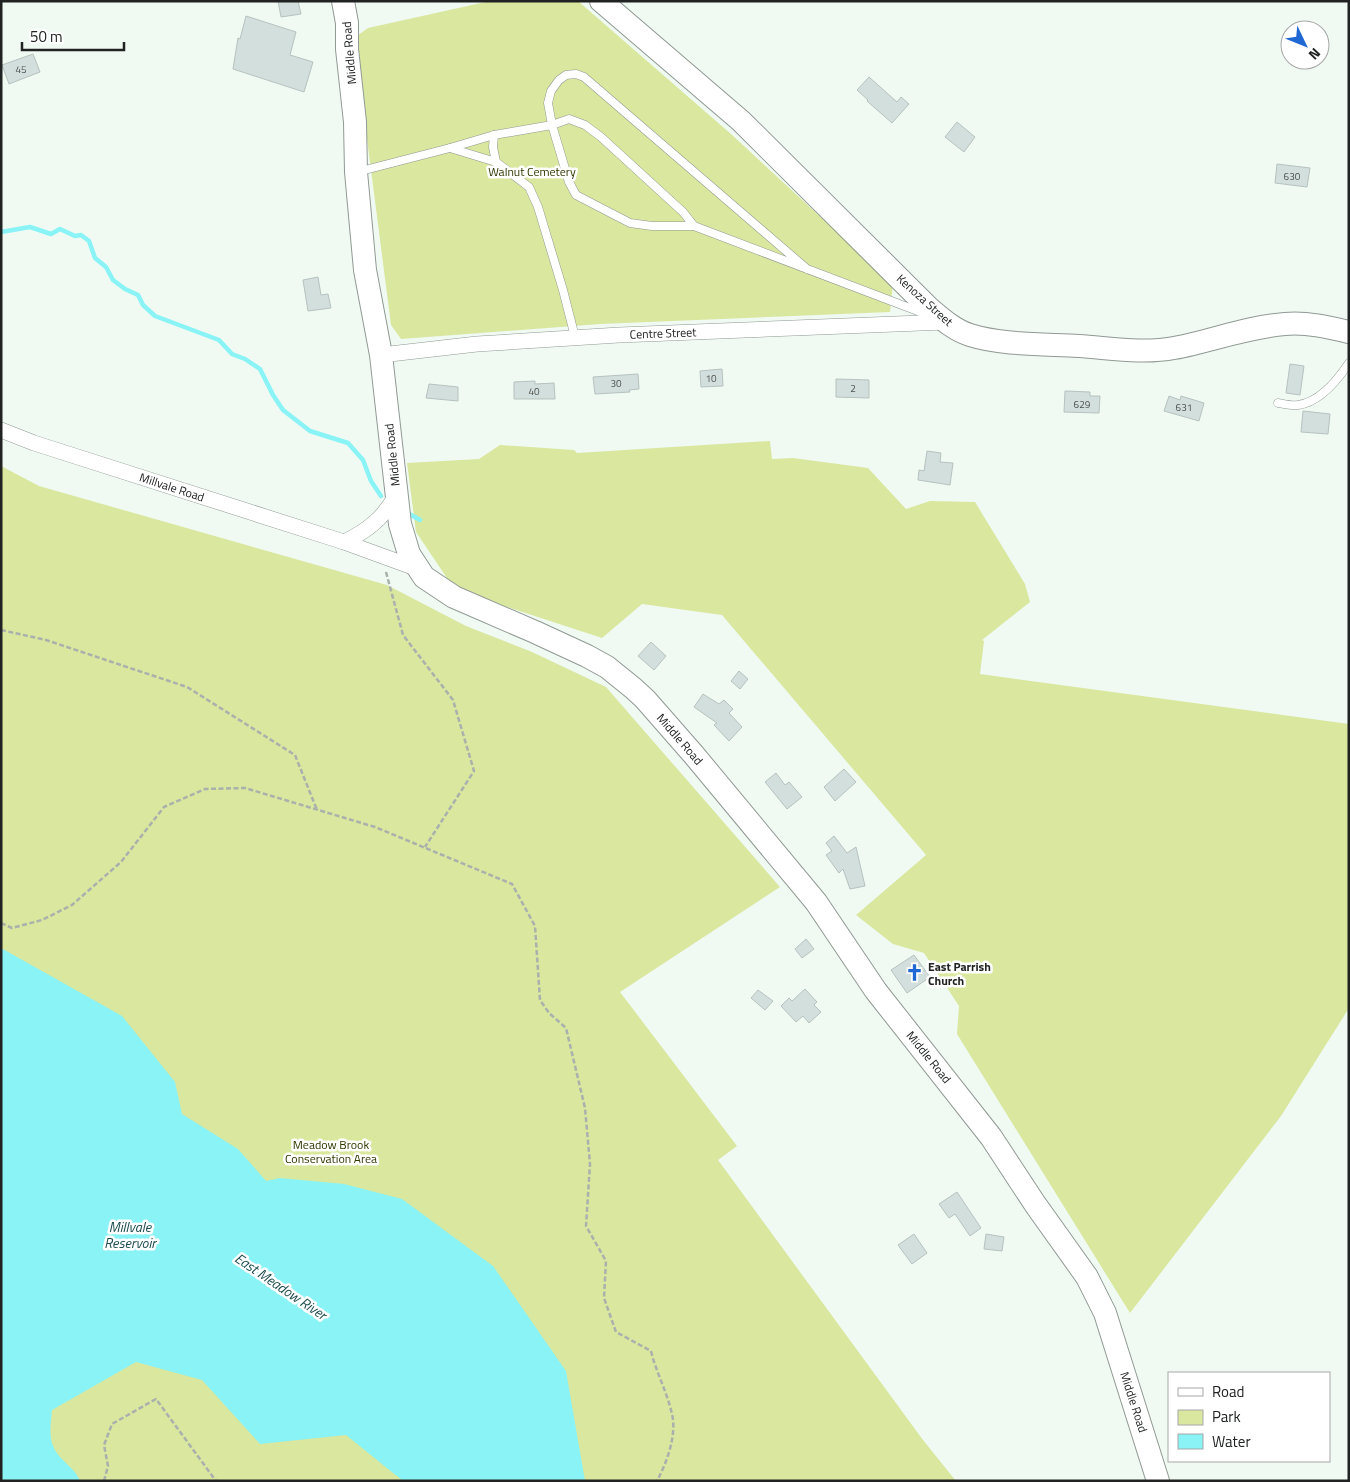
<svg xmlns="http://www.w3.org/2000/svg" width="1350" height="1482" viewBox="0 0 1350 1482" font-family="'Titillium Web',sans-serif">
  <style>
    .green { fill: #d9e79f }
    .water { fill: #8af3f6 }
    .lines { fill: none; stroke-linecap: round; stroke-linejoin: round }
    .stream { stroke: #8af3f6; stroke-width: 4.5 }
    .building { fill: #d3dfdc; stroke: #b6c2bf }
    .lane-casing { stroke: #909993; stroke-width: 9 }
    .street-casing { stroke: #909993; stroke-width: 16 }
    .secondary-casing { stroke: #909993; stroke-width: 24 }
    .path { stroke: #aab1ac; stroke-width: 2.5; stroke-dasharray: 5 2.5; stroke-linecap: butt }
    .lane { stroke: #fff; stroke-width: 8 }
    .street { stroke: #fff; stroke-width: 15 }
    .secondary { stroke: #fff; stroke-width: 22 }
    .labels { text-anchor: middle; dominant-baseline: central; stroke-width: 5; stroke-linejoin: round; paint-order: stroke }
    .number-label { font-size: 10px; fill: #4d5250 }
    .street-label { font-size: 12px; fill: #202321; stroke: #fff }
    .park-label { font-size: 12px; fill: #303700; stroke: #fff }
    .poi-label { font-size: 12px; font-weight: bold; fill: #202321; stroke: #fff; text-anchor: start }
    .water-label { font-size: 14px; font-style: italic; fill: #1b4b4d; stroke: #fff }
  </style>
  <rect width="100%" height="100%" fill="#f0faf3"/>
  <g class="green">
    <polygon points="490,1 578,1 731,134 893,284 890,312 600,324 401,339 391,325 354,38 368,28"/>
    <polygon points="770,441 772,459 793,458 868,468 906,509 930,501 975,502 1025,584 1030,602 982,640 984,641 980,674 1349,724 1349,1008 1281,1116 1130,1313 957,1034 959,1006 924,953 893,944 856,915 926,855 722,615 642,604 602,638 455,590 416,532 407,463 479,459 500,445 574,450 577,453"/>
    <polygon points="1,466 39,486 387,585 466,626 532,652 606,687 780,887 620,992 737,1146 718,1160 923,1440 956,1481 1,1481"/>
  </g>
  <path class="water" d="M 1,948 L 122,1016 L 175,1082 L 182,1114 L 238,1149 L 266,1181 L 280,1178 L 344,1184 L 402,1199 L 493,1266 L 566,1371 L 585,1481 L 403,1481 L 346,1435 L 260,1444 L 202,1380 L 136,1362 L 52,1410 C 50,1432 47,1446 65,1462 C 71,1468 77,1473 80,1481 L 1,1481 Z"/>
  <g class="lines">
    <g class="stream">
      <polyline points="1,232 30,227 51,234 60,229 75,236 81,235 89,241 95,258 106,267 113,280 125,289 138,295 143,305 155,316 219,340 232,354 245,359 260,369 273,395 283,410 310,431 348,443 363,460 371,481 381,496"/>
      <polyline points="406,512 420,520"/>
    </g>
  </g>
  <g class="building">
    <polygon points="278,1 298,1 301,14 281,17"/>
    <polygon points="246,16 296,32 290,55 313,62 304,92 233,69 238,38 240,39"/>
    <polygon points="33,54 40,72 9,84 2,65"/>
    <polygon points="869,77 897,102 901,97 909,104 892,123 867,101 868,100 857,90"/>
    <polygon points="957,122 975,137 964,152 945,137"/>
    <polygon points="1277,164 1310,168 1307,187 1275,183"/>
    <polygon points="318,277 321,295 328,294 331,308 308,311 303,280"/>
    <polygon points="1290,364 1304,366 1300,395 1286,393"/>
    <polygon points="722,369 723,386 701,387 700,371"/>
    <polygon points="638,374 639,389 629,390 630,392 595,394 593,377"/>
    <polygon points="836,379 869,380 869,398 836,397"/>
    <polygon points="535,381 535,384 554,383 555,399 514,399 514,382"/>
    <polygon points="429,384 458,387 458,401 426,398"/>
    <polygon points="1065,391 1090,392 1090,396 1100,396 1099,413 1064,412"/>
    <polygon points="1169,396 1180,400 1181,396 1204,403 1199,421 1164,411"/>
    <polygon points="1303,411 1330,414 1328,434 1301,432"/>
    <polygon points="927,451 941,453 940,462 953,463 950,485 918,480 919,470 924,471"/>
    <polygon points="651,642 666,656 654,670 638,656"/>
    <polygon points="739,671 748,679 740,689 731,681"/>
    <polygon points="703,694 719,704 724,700 733,709 729,713 742,727 729,741 714,725 717,723 694,707"/>
    <polygon points="844,769 856,782 835,801 824,787"/>
    <polygon points="776,773 785,785 789,782 802,797 787,809 765,782"/>
    <polygon points="834,836 847,853 856,847 865,886 850,889 843,869 839,873 826,855 832,851 826,843"/>
    <polygon points="806,939 814,949 802,958 795,949"/>
    <polygon points="914,955 930,977 907,993 891,970"/>
    <polygon points="805,989 817,1002 814,1005 821,1012 809,1023 803,1016 796,1022 781,1006 789,998 792,1001"/>
    <polygon points="758,990 773,1001 765,1010 751,998"/>
    <polygon points="957,1192 981,1228 970,1236 955,1214 949,1218 939,1204"/>
    <polygon points="914,1234 927,1253 912,1264 898,1245"/>
    <polygon points="986,1234 1004,1237 1002,1251 984,1249"/>
  </g>
  <g class="lines">
    <defs>
      <g id="lane">
        <polyline points="494,135 493,147 496,162"/>
        <polyline points="357,172 450,148"/>
        <polyline points="807,269 584,77 576,74 566,75 559,80 551,91 548,103 552,125 569,182 576,195 630,223 652,226 694,226 923,313"/>
        <polyline points="575,337 563,290 538,207 529,187 496,162 450,148 494,135 552,125 569,119 585,125 601,137 683,212 694,226"/>
        <path d="M 1278,403 C 1284,404 1292,406 1298,405 C 1320,402 1337,381 1349,363"/>
      </g>
      <g id="street">
        <polyline points="381,355 477,344 619,335 946,322"/>
        <polyline points="1,430 34,443 344,542 418,569"/>
        <path d="M 344,542 C 367,531 384,518 396,495"/>
      </g>
      <g id="secondary">
        <polyline points="343,1 347,23 347,49 355,122 356,172 365,270 381,355 400,524 409,554 424,577 454,597 535,632 587,656 607,667 633,688 645,699 694,755 816,902 876,991 991,1137 1035,1204 1087,1277 1105,1313 1158,1481"/>
        <path d="M 601,1 L 741,121 L 929,308 C 941,318 954,330 970,335 C 1001,345 1046,344 1079,346 C 1110,348 1143,354 1174,348 C 1211,341 1247,327 1285,324 C 1306,322 1328,327 1349,332"/>
      </g>
    </defs>
    <use href="#lane" class="lane-casing"/>
    <use href="#street" class="street-casing"/>
    <use href="#secondary" class="secondary-casing"/>
    <g class="path">
      <polyline points="386,572 403,635 453,700 474,771 425,847"/>
      <polyline points="1,630 46,640 187,687 295,755 317,810"/>
      <path d="M 1,923 L 12,928 L 42,920 L 72,905 L 121,862 L 164,807 L 205,789 L 245,788 L 375,827 L 512,884 L 535,926 L 540,1000 L 549,1013 L 566,1028 L 585,1108 L 590,1164 L 586,1226 L 606,1261 L 604,1298 L 616,1332 L 651,1351 C 656,1372 667,1392 672,1414 C 677,1435 667,1462 657,1481"/>
      <polyline points="104,1481 108,1466 104,1445 112,1424 156,1399 216,1481"/>
    </g>
    <use href="#lane" class="lane"/>
    <use href="#street" class="street"/>
    <use href="#secondary" class="secondary"/>
  </g>
  <defs>
    <symbol id="church-bare" viewBox="-9 -9 18 18"><path d="M-1.2-6h2.4v3.5h3.3v2.4h-3.3V6h-2.4V-.1h-3.3v-2.4h3.3Z" fill="#1f68d3" stroke="#fff" stroke-width="2.5" paint-order="stroke"/></symbol>
  </defs>
  <g fill-rule="evenodd">
    <use href="#church-bare" x="902" y="960" width="25" height="25"/>
  </g>
  <g class="labels">
    <g class="number-label">
      <text x="21" y="69">45</text>
      <text x="1292" y="176">630</text>
      <text x="711" y="378">10</text>
      <text x="616" y="383">30</text>
      <text x="853" y="388">2</text>
      <text x="534" y="391">40</text>
      <text x="1082" y="404">629</text>
      <text x="1184" y="407">631</text>
    </g>
    <g class="street-label">
      <text transform="translate(349 53) rotate(-95)">Middle Road</text>
      <text transform="translate(925 300) rotate(42)">Kenoza Street</text>
      <text transform="translate(663 333) rotate(-2)">Centre Street</text>
      <text transform="translate(392 455) rotate(-96)">Middle Road</text>
      <text transform="translate(172 487) rotate(18)">Millvale Road</text>
      <text transform="translate(680 739) rotate(49)">Middle Road</text>
      <text transform="translate(929 1057) rotate(51)">Middle Road</text>
      <text transform="translate(1134 1402) rotate(72)">Middle Road</text>
    </g>
    <g class="park-label">
      <text x="532" y="171">Walnut Cemetery</text>
      <text x="331" y="1144">Meadow Brook<tspan x="331" dy="14">Conservation Area</tspan></text>
    </g>
    <g class="poi-label">
      <text x="928" y="966">East Parrish<tspan x="928" dy="14">Church</tspan></text>
    </g>
    <g class="water-label">
      <text x="130" y="1226">Millvale<tspan x="130" dy="16">Reservoir</tspan></text>
      <text transform="translate(281 1286) rotate(34)">East Meadow River</text>
    </g>
  </g>
  <rect width="1350" height="1482" fill="none" stroke="#202321" stroke-width="5"/>
  <rect x="1168" y="1372" width="162" height="90" fill="#ffffff" stroke="#a6a7a6"/>
  <rect x="1178" y="1388" width="25" height="8" fill="#ffffff" stroke="#a6a7a6"/>
  <text x="1212" y="1397" font-size="15" fill="#202321">Road</text>
  <rect x="1178" y="1410" width="25" height="15" fill="#d9e79f" stroke="#a6a7a6"/>
  <text x="1212" y="1422" font-size="15" fill="#202321">Park</text>
  <rect x="1178" y="1434" width="25" height="15" fill="#8af3f6" stroke="#a6a7a6"/>
  <text x="1212" y="1447" font-size="15" fill="#202321">Water</text>
  <g transform="translate(1305 45) rotate(133)"><circle r="24" fill="#ffffff" stroke="#a6a7a6"/>
  <path d="M0-4L9 19L0 12L-9 19Z" fill="#1f68d3"/>
  <text y="-8" font-size="14" font-weight="bold" text-anchor="middle" fill="#202321">N</text>
  </g>
  <path d="M22 42v8h102v-8" fill="none" stroke="#202321" stroke-width="2.5"/>
  <text x="30" y="42" font-size="15" fill="#202321" stroke="#ffffff" stroke-width="4" paint-order="stroke">50 m</text>
</svg>
